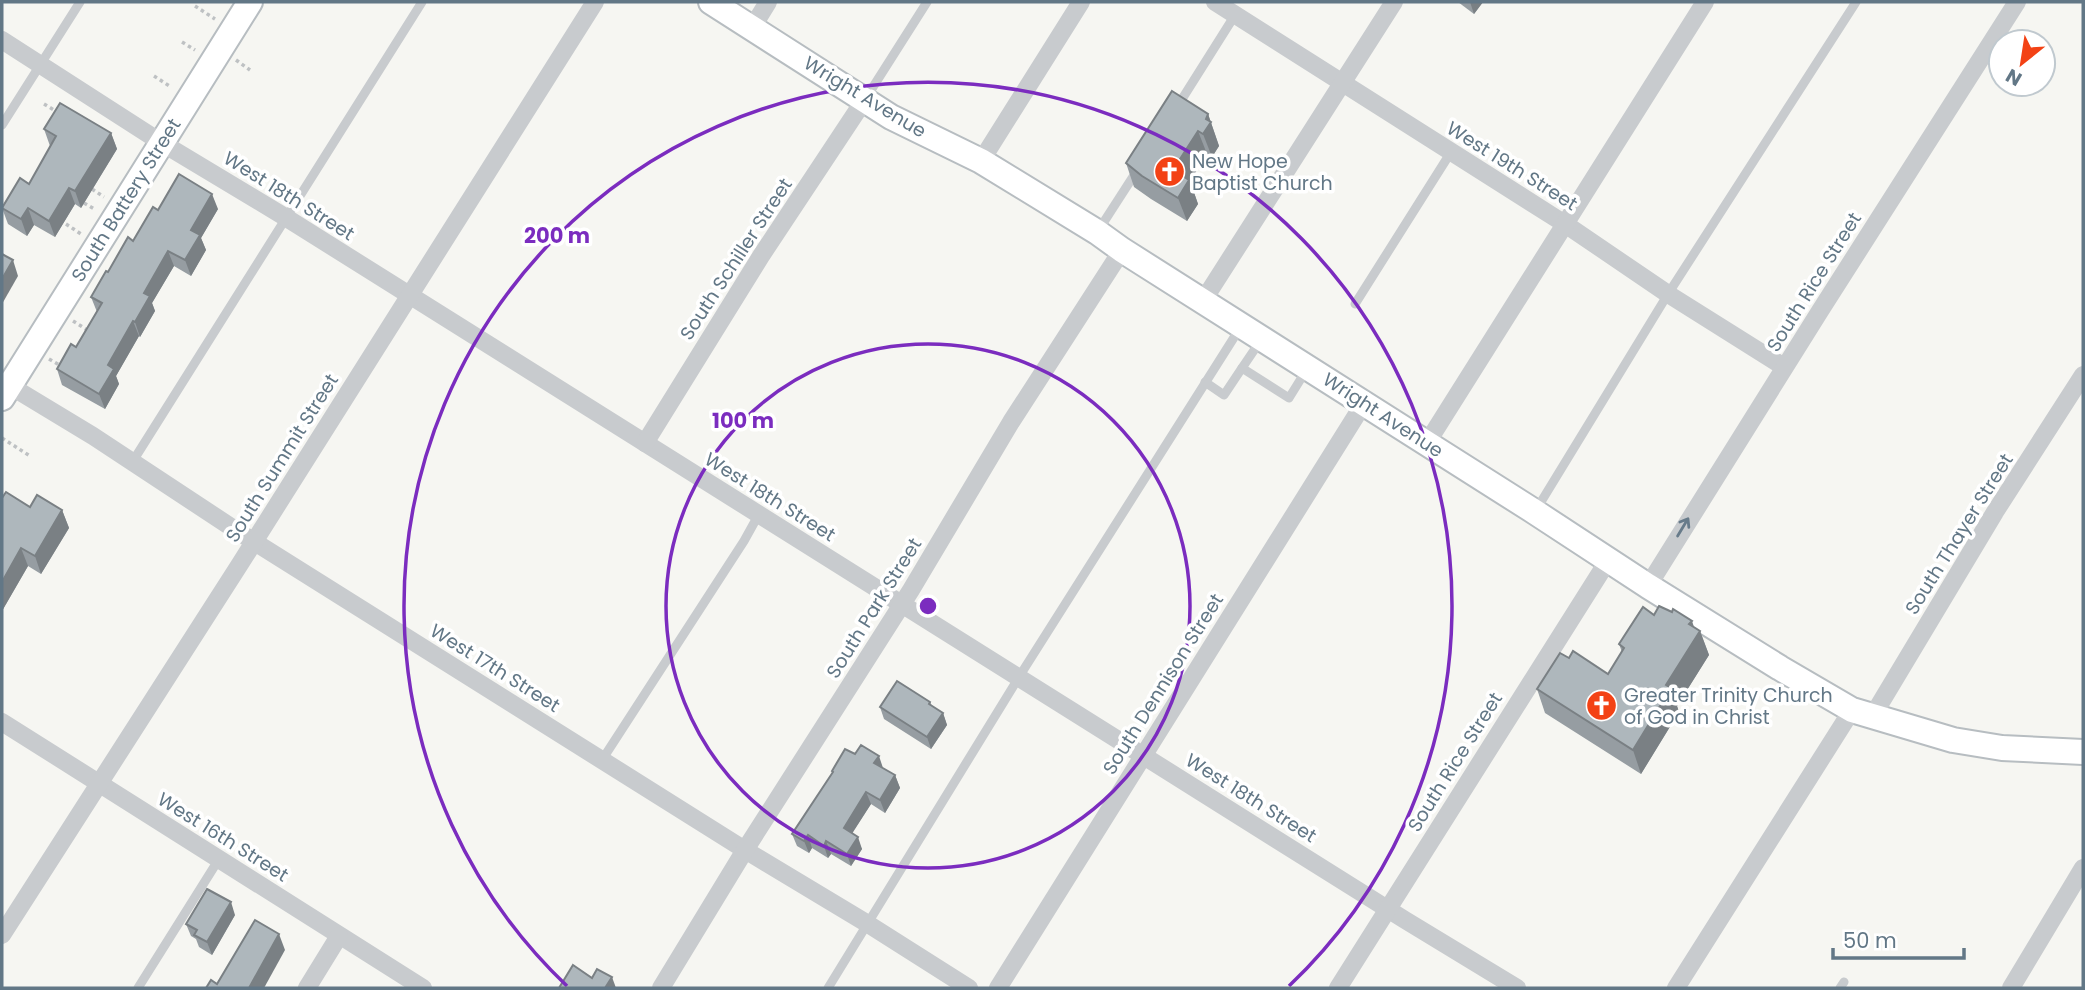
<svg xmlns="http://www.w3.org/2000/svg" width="2085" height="990" viewBox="0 0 2085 990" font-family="Poppins,sans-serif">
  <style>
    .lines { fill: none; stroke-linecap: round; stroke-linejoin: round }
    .secondary-casing { stroke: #b7bdc1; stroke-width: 28 }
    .path { stroke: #bec1c3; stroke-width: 3.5; stroke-dasharray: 3.5 3.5; stroke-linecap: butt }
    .lane { stroke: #c8cbce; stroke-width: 9 }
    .street { stroke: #c8cbce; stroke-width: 18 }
    .secondary { stroke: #fff; stroke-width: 24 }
    .wall { fill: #969da2 }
    .shaded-wall { fill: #7a8084 }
    .building { fill: #aeb7bc; stroke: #7a8084; stroke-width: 2 }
    .oneway { stroke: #677b8a }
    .ring { fill: none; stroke: #7b2cbf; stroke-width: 3.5 }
    .labels { text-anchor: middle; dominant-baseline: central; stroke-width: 7; stroke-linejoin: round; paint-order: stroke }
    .street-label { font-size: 19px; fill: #627786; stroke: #fff }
    .poi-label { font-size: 19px; fill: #627786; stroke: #fff; text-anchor: start }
    .centre { fill: #7b2cbf; stroke: #fff; stroke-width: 3.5 }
    .ring-label { font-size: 21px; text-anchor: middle; font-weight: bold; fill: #7b2cbf; stroke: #fff; stroke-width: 7; stroke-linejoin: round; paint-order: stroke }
  </style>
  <rect width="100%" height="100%" fill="#f6f6f2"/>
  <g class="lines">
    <defs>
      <g id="secondary">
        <polyline points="711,2 891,117 981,161 1097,232 1122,250 1535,512 1648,586 1780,668 1852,710 1953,740 2002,748 2083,752"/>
        <polyline points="2,398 250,2"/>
      </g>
    </defs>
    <use href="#secondary" class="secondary-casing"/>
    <g class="path">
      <polyline points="195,6 215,19"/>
      <polyline points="182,42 195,50"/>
      <polyline points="236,60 250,70"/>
      <polyline points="154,76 171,87"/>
      <polyline points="44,104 59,113"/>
      <polyline points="92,189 104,197"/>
      <polyline points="84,203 96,210"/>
      <polyline points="66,224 81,234"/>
      <polyline points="73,321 89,331"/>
      <polyline points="49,359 63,367"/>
      <polyline points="2,438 30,456"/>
    </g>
    <g class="lane">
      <polyline points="866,98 927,2"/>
      <polyline points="1177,107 1235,15"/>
      <polyline points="2,125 80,2"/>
      <polyline points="1098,231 1138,169"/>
      <polyline points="1355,304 1451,152"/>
      <polyline points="1261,340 1242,368 1289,398 1307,369"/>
      <polyline points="1205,382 1224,395 1242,368"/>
      <polyline points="133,461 422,2"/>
      <polyline points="1536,510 1668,294 1856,2"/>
      <polyline points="602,760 744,541 759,514"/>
      <polyline points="138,988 219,859"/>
      <polyline points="828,988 1019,677 1240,328"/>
      <polyline points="1840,988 1844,982"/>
    </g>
    <g class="street">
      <polyline points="1215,2 1565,224 1668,294 1784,367"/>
      <polyline points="752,28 768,2"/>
      <polyline points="2,40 162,143 285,217 1405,920 1517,988"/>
      <polyline points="981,161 1081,2"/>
      <polyline points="1203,301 1394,2"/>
      <polyline points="2,381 93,436 234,529 745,850 868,924 969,988"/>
      <polyline points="645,443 761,256 865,99"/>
      <polyline points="1427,443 1705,2"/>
      <polyline points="1648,586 1820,311 2017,2"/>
      <polyline points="1872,717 1995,512 2083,375"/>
      <polyline points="2,722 423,988"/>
      <polyline points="2,935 240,564 595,2"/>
      <polyline points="307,988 339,936"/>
      <polyline points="661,988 745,850 911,590 1011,422 1122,250"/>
      <polyline points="998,988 1364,403"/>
      <polyline points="1338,988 1609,559"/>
      <polyline points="1676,988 1852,710"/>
      <polyline points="2011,988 2083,868"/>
    </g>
    <use href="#secondary" class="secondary"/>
  </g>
  <g class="wall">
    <polygon points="1458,2 1483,2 1474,14"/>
    <polygon points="1208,114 1219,146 1212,157 1207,154 1190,181 1198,204 1187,221 1151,199 1134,187 1126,163"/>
    <polygon points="44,129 111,133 117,149 81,208 75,204 55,237 34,225 27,236 8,224 2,208 29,184 50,146"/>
    <polygon points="218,209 201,238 206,250 191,276 174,266 152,303 155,311 140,337 139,336 116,376 119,384 105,409 62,385 57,369 76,347 97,312 91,297 108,272 158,210"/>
    <polygon points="2,498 30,507 62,510 69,528 41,574 28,566 2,611"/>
    <polygon points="1654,615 1694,627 1700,631 1709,655 1677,706 1679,712 1641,774 1545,713 1537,689 1569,658 1608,674 1622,652 1619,644"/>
    <polygon points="930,702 932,706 943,713 947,725 931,749 884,719 880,707"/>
    <polygon points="883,768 895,775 900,788 885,813 871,804 852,833 862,849 851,866 831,854 828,858 812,848 809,853 797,846 792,834 833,773 832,771"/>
    <polygon points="235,915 212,955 199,947 196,939 191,936 186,924"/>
  </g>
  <g class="shaded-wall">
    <polygon points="1470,2 1483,2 1474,14"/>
    <polygon points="1208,114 1219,146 1212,157 1203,134 1206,119"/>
    <polygon points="1198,131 1207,154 1190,181 1198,204 1187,221 1178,198 1173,170"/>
    <polygon points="111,133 117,149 81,208 75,191"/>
    <polygon points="69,188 75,204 55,237 49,221"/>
    <polygon points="212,194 218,209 201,238 206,250 191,276 185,260 191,230"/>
    <polygon points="28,208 34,225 27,236 21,219"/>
    <polygon points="168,251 174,266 152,303 155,311 140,337 135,322 144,293"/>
    <polygon points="13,260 18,276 2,304 2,279"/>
    <polygon points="133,321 139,336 116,376 119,384 105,409 99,394 108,365"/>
    <polygon points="62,510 69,528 41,574 35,556"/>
    <polygon points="21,548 28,566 2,611 2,582"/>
    <polygon points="1692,621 1697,636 1700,631 1709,655 1677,706 1679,712 1641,774 1633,750 1689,624"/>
    <polygon points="943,713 947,725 931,749 927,737"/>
    <polygon points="879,756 883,768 874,763"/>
    <polygon points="895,775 900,788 885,813 880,800"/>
    <polygon points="866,792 871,804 848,840 844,828"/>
    <polygon points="808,835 812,848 809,853 804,841"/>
    <polygon points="858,837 862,849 851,866 847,854"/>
    <polygon points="826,841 831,854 828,858 824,846"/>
    <polygon points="231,902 235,915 212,955 207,942"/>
    <polygon points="279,934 285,950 264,988 249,988"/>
    <polygon points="612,977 616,988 605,988"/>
  </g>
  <g class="building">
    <polygon points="1172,91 1208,114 1206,119 1211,122 1203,134 1198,131 1173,170 1189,180 1178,198 1142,176 1126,163"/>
    <polygon points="60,103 111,133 75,191 69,188 49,221 28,208 21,219 2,208 20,178 29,184 56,136 44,129"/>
    <polygon points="179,174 212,194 191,230 200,235 185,260 168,251 144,293 150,296 135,322 133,321 108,365 114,369 99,394 57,369 71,344 76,347 102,303 91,297 106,271 108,272 128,237 133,241 153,207 158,210"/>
    <polygon points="2,254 13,260 2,279"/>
    <polygon points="6,492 30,507 37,495 62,510 35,556 21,548 2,582 2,498"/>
    <polygon points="1659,606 1672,612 1673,609 1692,621 1689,624 1700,631 1666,685 1671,688 1633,750 1537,689 1560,653 1569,658 1573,651 1608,674 1624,648 1619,644 1643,607 1654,615"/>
    <polygon points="897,681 930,702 929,704 943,713 927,737 880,707"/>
    <polygon points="861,745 879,756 874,763 895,775 880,800 866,792 844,828 858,837 847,854 826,841 824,846 808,835 804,841 792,834 833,772 832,771 845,749 855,754"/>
    <polygon points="207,889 231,902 207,942 194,935 197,930 186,924"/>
    <polygon points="255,920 279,934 249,988 206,988 211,980 217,984"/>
    <polygon points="573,965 592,978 597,969 612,977 605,988 559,988"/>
  </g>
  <defs><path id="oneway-shaft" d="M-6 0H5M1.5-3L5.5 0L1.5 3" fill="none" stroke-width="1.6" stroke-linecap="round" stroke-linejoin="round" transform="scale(1.75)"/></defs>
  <use class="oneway" href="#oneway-shaft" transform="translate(1683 527) rotate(-59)"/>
  <g class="ring">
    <circle cx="928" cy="606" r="262"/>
    <path d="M567 986A524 524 0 1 1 1289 986"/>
  </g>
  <defs>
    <symbol id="church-disc" viewBox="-11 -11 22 22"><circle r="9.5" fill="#f34215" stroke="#fff"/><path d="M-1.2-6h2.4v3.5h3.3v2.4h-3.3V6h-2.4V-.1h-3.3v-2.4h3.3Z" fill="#fff"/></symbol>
  </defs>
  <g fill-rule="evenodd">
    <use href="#church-disc" x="1152" y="154" width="35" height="35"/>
    <use href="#church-disc" x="1584" y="688" width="35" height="35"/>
  </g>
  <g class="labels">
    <g class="street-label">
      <text transform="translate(865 97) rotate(31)">Wright Avenue</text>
      <text transform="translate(1512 166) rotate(32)">West 19th Street</text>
      <text transform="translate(289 196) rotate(32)">West 18th Street</text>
      <text transform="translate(126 200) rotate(-58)">South Battery Street</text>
      <text transform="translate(736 259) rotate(-57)">South Schiller Street</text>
      <text transform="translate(1814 282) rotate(-58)">South Rice Street</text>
      <text transform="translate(1383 415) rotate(33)">Wright Avenue</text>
      <text transform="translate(282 458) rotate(-58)">South Summit Street</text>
      <text transform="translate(770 497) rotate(32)">West 18th Street</text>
      <text transform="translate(1959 534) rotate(-58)">South Thayer Street</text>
      <text transform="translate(874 608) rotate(-58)">South Park Street</text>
      <text transform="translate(495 668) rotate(32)">West 17th Street</text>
      <text transform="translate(1163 684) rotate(-58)">South Dennison Street</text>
      <text transform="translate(1455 762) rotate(-58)">South Rice Street</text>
      <text transform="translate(1251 798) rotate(32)">West 18th Street</text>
      <text transform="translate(223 837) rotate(32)">West 16th Street</text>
    </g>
    <g class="poi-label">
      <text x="1192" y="161">New Hope<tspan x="1192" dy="22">Baptist Church</tspan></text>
      <text x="1624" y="695">Greater Trinity Church<tspan x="1624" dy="22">of God in Christ</tspan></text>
    </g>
  </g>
  <circle cx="928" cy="606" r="10" class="centre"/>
  <g class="ring-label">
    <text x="557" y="243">200 m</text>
    <text x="743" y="428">100 m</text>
  </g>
  <rect width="2085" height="990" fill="none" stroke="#627786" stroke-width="7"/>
  <g transform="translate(2022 63) rotate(210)"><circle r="33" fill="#ffffff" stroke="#c0c9cf" stroke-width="2"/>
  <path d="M0-5L12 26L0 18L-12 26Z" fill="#f34215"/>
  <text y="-10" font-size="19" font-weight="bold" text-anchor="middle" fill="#627786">N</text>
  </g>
  <path d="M1833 948v10h131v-10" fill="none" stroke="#627786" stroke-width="3.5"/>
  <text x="1843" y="948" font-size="21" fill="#627786" stroke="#ffffff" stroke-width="5" paint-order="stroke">50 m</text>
</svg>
